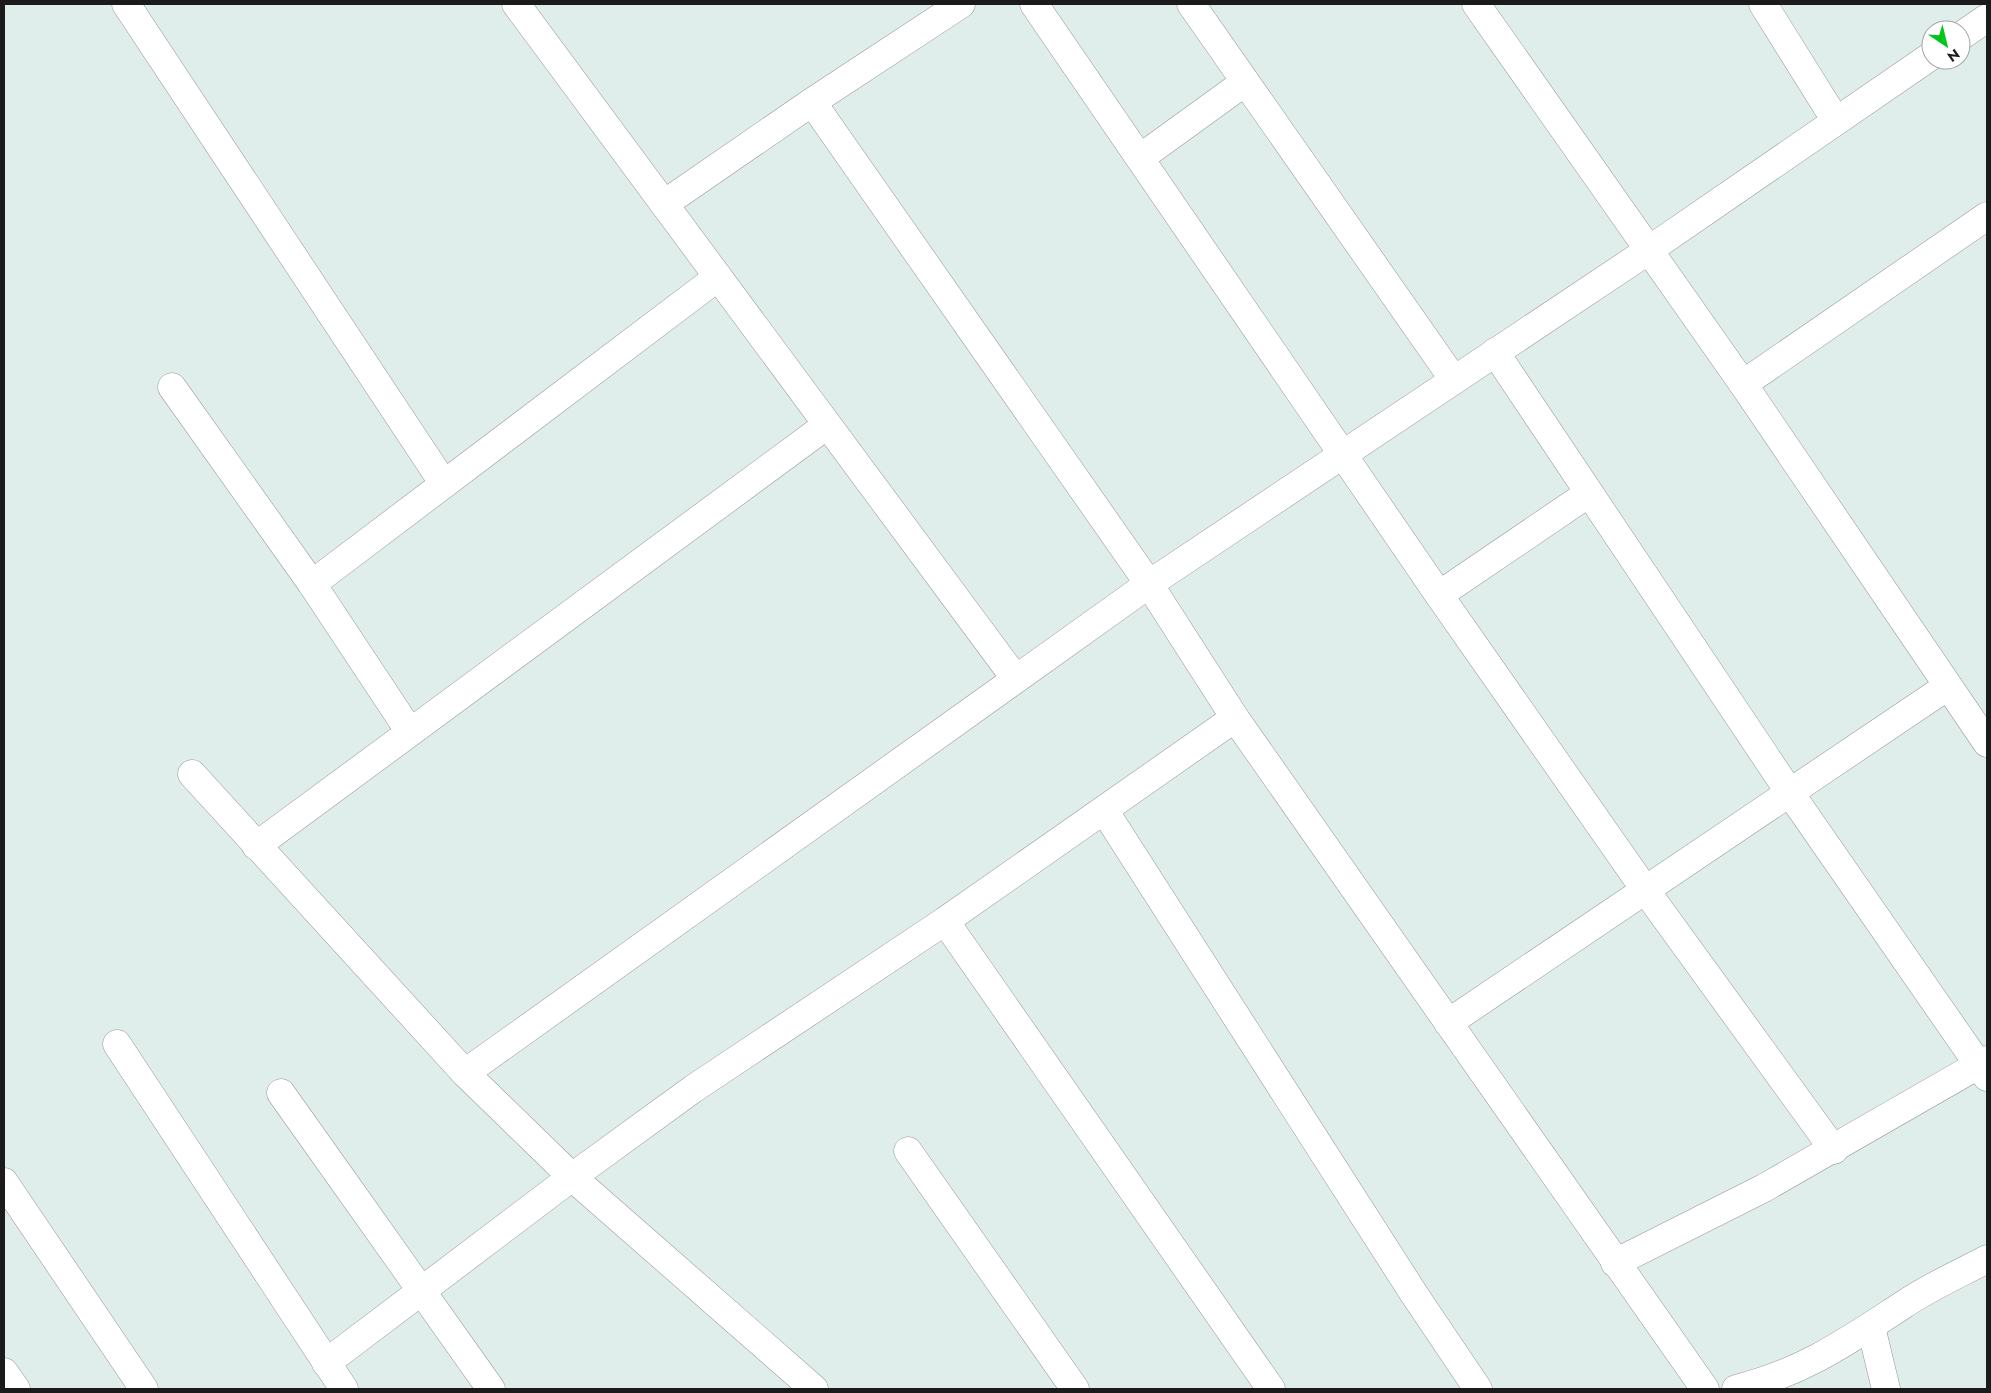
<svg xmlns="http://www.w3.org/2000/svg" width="1991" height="1393" viewBox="0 0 1991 1393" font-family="Jost,sans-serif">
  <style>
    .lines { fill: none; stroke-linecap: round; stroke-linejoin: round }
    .street-casing { stroke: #989898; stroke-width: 29 }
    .street { stroke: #fff; stroke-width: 28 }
  </style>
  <rect width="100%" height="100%" fill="#dfedeb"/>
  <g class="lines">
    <defs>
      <g id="street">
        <polyline points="126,4 444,484"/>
        <polyline points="516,4 1015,678"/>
        <polyline points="1034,4 1439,595 1646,891 1834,1150"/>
        <polyline points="1191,4 1454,380"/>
        <polyline points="1476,4 1743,384 1987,743"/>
        <polyline points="1763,4 1836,121"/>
        <polyline points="1961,36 1987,18"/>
        <polyline points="812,102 1149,584 1235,718 1705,1389"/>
        <polyline points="1140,158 1245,82"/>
        <polyline points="664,204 812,102 961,4"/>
        <polyline points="1495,352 1790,793 1987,1077"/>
        <polyline points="1743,384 1987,216"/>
        <polyline points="172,387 312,584 410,732"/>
        <polyline points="312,584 718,277"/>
        <polyline points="1439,595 1589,493"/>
        <polyline points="192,774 465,1073 572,1177 814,1389"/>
        <polyline points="1104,810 1414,1294 1478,1389"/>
        <polyline points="256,846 827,425"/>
        <polyline points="945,921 1271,1389"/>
        <polyline points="1448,1023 1948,686"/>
        <polyline points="117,1044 344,1389"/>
        <polyline points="465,1073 1149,584 1649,250 1931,56"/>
        <polyline points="281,1093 491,1389"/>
        <polyline points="908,1151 1075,1389"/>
        <polyline points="4,1182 144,1389"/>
        <polyline points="1615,1263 1764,1188 1987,1060"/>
        <polyline points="1871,1327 1886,1389"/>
        <polyline points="326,1363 572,1177 693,1089 945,921 1235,718"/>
        <polyline points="4,1372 16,1389"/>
        <path d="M 1736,1389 C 1804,1372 1846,1342 1903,1305 C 1929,1287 1959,1274 1987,1259"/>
      </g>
    </defs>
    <use href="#street" class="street-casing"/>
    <use href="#street" class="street"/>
  </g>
  <rect width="1991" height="1393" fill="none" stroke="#1b1b1b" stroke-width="10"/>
  <g transform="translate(1946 45) rotate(145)"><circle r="24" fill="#ffffff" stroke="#a4a4a4"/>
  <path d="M0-4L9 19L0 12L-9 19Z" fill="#00c51d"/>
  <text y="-8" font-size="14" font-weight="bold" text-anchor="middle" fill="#1b1b1b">N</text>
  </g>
</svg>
